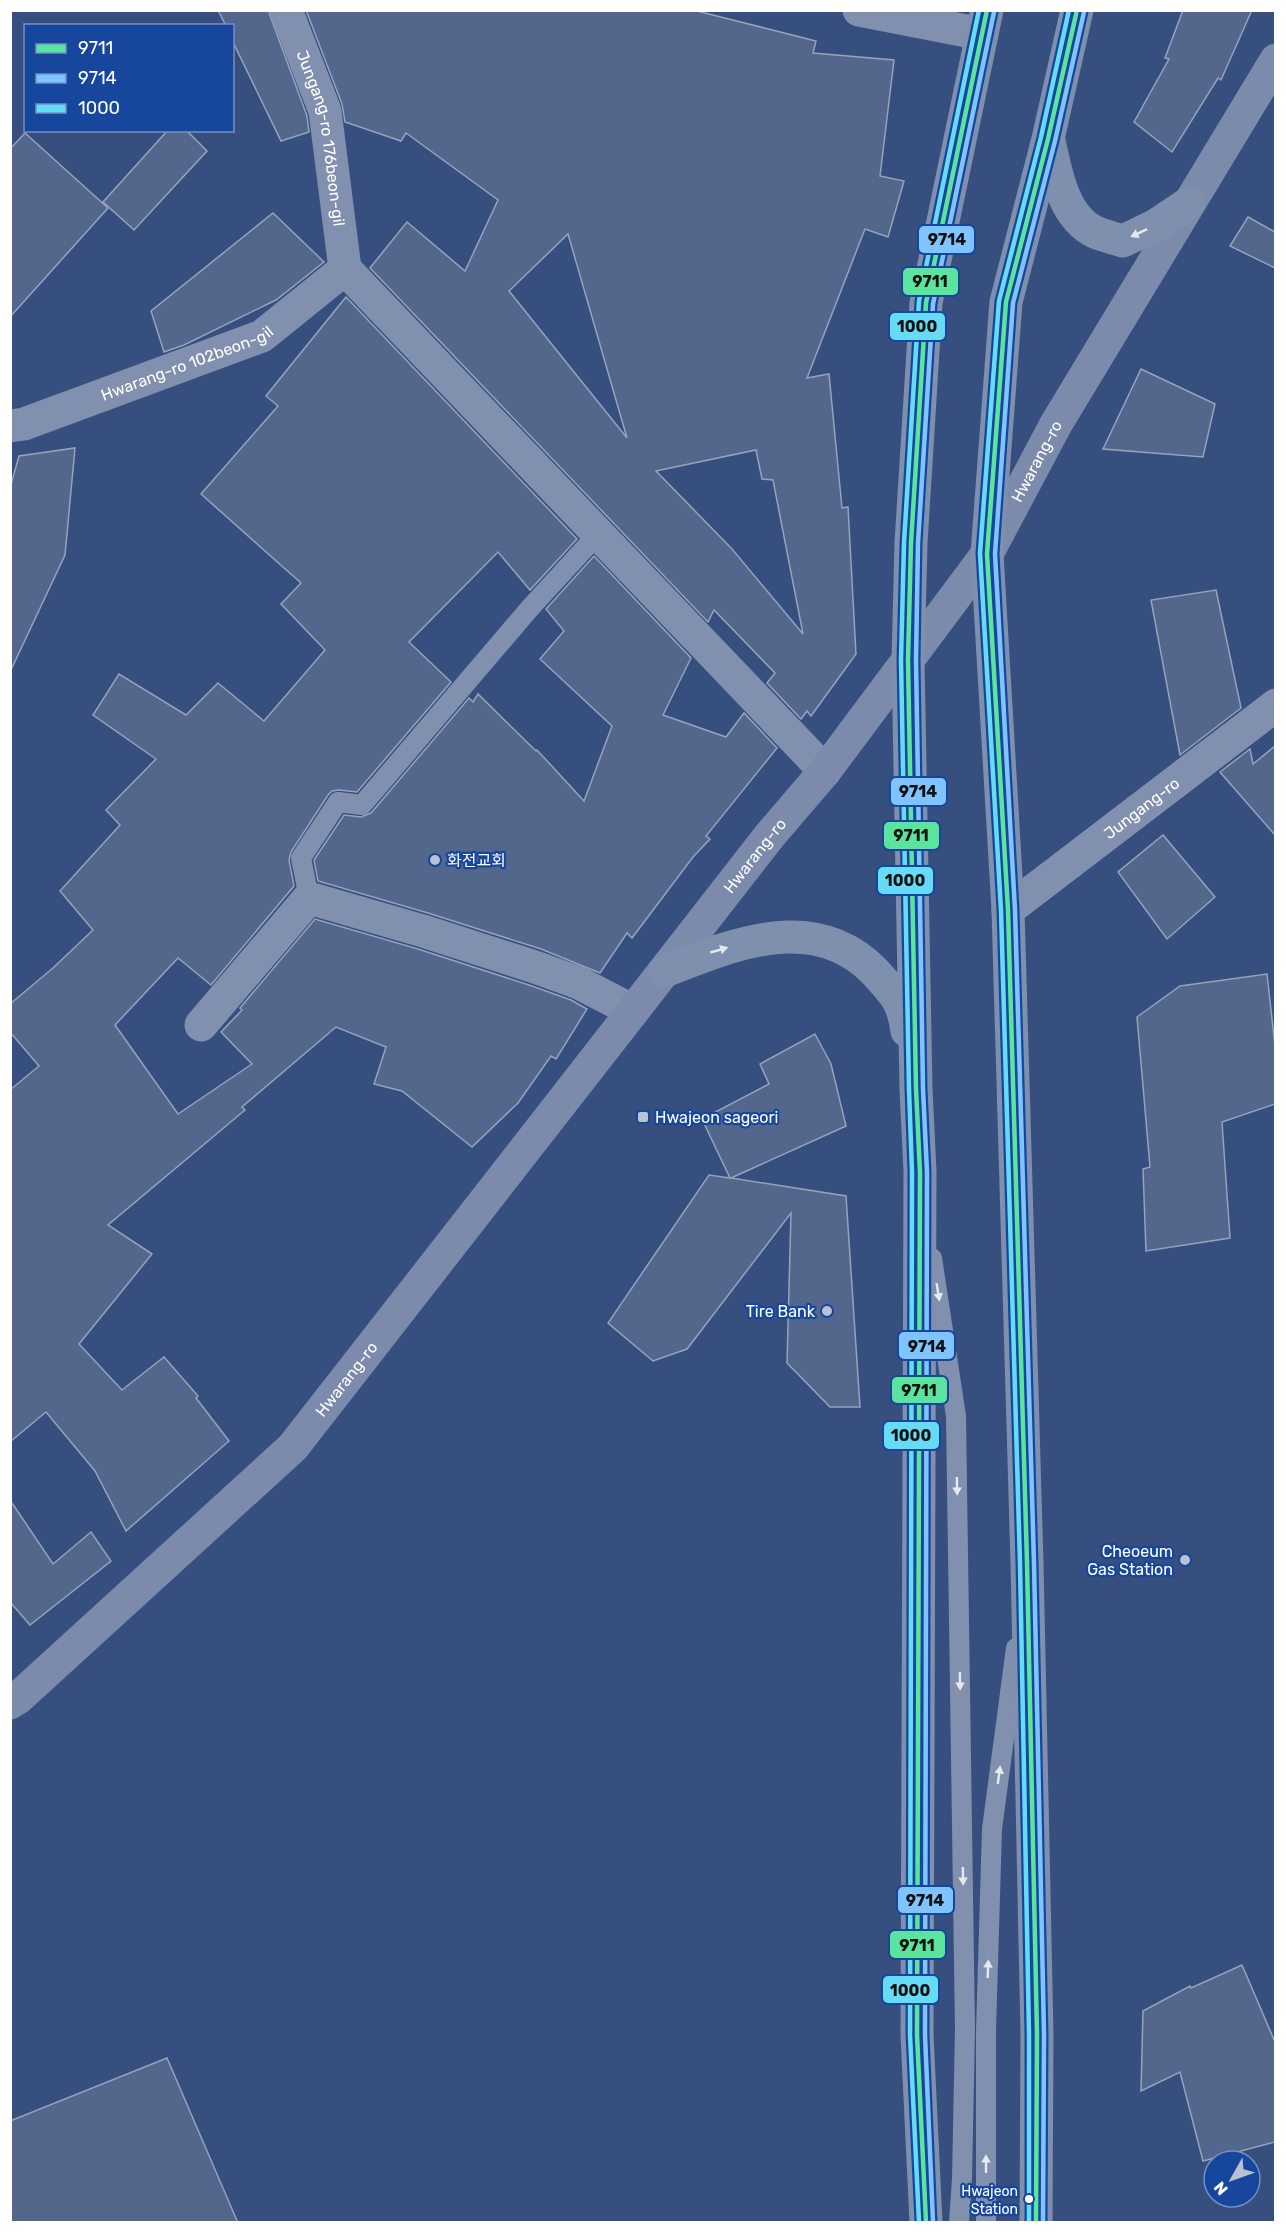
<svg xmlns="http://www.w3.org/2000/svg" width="1286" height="2233" viewBox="0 0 1286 2233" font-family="Rubik,'Noto Sans KR',sans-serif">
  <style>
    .building { fill: #53678c; stroke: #95a3bd; stroke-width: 1.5; fill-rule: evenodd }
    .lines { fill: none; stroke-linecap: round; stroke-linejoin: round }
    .service { stroke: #8190af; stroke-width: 20 }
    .minor { stroke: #8190af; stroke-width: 33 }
    .secondary { stroke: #7c8bac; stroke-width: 33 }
    .primary { stroke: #7e90ad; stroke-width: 33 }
    .bus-1-casing { stroke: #17469d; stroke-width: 9 }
    .bus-2-casing { stroke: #17469d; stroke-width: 9 }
    .bus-3-casing { stroke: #17469d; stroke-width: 9 }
    .bus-1 { stroke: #5ae49d; stroke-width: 4.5 }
    .bus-2 { stroke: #80c4ff; stroke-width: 4.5 }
    .bus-3 { stroke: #66dbf5; stroke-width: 4.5 }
    .oneway { fill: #e5e9ef }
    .oneway2 { fill: #e6e9ef }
    .poi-dot { fill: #b9c1d2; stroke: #17469d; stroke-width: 2 }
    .bus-dot { fill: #fff; stroke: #17469d; stroke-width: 2 }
    .labels { text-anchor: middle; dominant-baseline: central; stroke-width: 4.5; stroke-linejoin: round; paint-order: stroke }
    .bus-label { font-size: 14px; fill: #fff; stroke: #17469d; text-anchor: end }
    .street-label { font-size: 16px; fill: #fff; stroke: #17469d }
    .poi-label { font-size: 16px; fill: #fff; stroke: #17469d; text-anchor: start }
    .line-badge { stroke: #17469d; stroke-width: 2 }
    .pale-badge-label { font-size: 16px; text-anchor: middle; font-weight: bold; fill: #111 }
  </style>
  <rect width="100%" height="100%" fill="#364f7e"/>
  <g class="building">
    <polygon points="218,10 268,10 307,116 309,132 281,141 232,40 232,26 226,26"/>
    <path d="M 306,10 L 693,10 L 816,41 L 813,53 L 894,60 L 880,176 L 904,181 L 888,237 L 865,229 L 807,378 L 829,374 L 842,508 L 848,507 L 856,654 L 811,716 L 807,711 L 801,719 L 767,683 L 775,673 L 714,610 L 708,622 L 370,268 L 407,222 L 465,271 L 498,200 L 406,133 L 401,141 L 345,122 L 342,104 ZM 568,234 L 627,438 L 509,291 ZM 756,450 L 762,479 L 773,480 L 803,634 L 732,549 L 656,471 Z"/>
    <polygon points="1183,10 1252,10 1221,80 1218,78 1172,152 1134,122 1169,59 1165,58"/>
    <polygon points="168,130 186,130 207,151 134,230 103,202"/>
    <polygon points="25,133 108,208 10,317 10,149"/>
    <polygon points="273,213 324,262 276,300 184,345 164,352 151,311"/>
    <polygon points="1248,217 1275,232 1275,268 1230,246"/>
    <polygon points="346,297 577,539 530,590 498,552 409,642 451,682 357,792 339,790 332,791 328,795 291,852 289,860 294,886 211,985 178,958 115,1025 178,1114 252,1064 221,1032 242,1010 240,1008 315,919 418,949 529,985 571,1000 587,1009 556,1059 551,1056 518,1103 472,1147 402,1091 374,1084 386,1047 336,1027 242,1107 245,1110 108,1225 152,1254 79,1344 122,1390 164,1357 198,1396 196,1398 229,1441 126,1531 95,1471 46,1412 10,1442 10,1090 39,1066 10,1032 10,1004 53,968 93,930 60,891 120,825 106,810 156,759 93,715 119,674 186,715 218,683 264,721 325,650 281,604 301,583 201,494 278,406 266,396"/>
    <polygon points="1141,369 1215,404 1203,457 1103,449"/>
    <polygon points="75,448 65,555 10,672 10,488 19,456"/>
    <polygon points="594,556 691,658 663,715 726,737 744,713 777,748 706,836 710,839 693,857 632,938 627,933 600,973 541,949 428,913 318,881 314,860 344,815 361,817 371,813 469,698 473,702 478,694 536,751 537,750 584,801 612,726 540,659 564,631 546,609"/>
    <polygon points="1216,590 1241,708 1180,755 1151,600"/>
    <polygon points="1275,746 1275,835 1220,772 1250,749 1253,764"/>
    <polygon points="1163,835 1215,897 1167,939 1118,872"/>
    <polygon points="1267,974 1275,1046 1275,1104 1222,1122 1230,1238 1146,1251 1143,1169 1150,1167 1137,1017 1180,986"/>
    <polygon points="815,1034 831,1064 846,1126 731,1178 846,1196 860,1407 830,1407 787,1363 791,1213 687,1349 653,1361 608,1323 709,1175 730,1178 702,1119 769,1084 760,1064"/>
    <polygon points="10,1500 53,1564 91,1532 111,1561 30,1625 10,1602"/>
    <polygon points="1242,1965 1275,2042 1275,2142 1203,2161 1180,2072 1141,2091 1143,2011 1190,1986 1191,1988"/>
    <polygon points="167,2058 238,2223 10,2223 10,2121"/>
  </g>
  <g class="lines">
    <g class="service">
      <polyline points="309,898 301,858 338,802 362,805 530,608 598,534"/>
      <polyline points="932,1258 956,1416 965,2029 962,2179 959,2222"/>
      <polyline points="986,2222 986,2030 992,1829 1016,1648"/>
    </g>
    <g class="minor">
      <path id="s1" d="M 286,10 L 325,111 L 345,269"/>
      <polyline points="859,10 982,34"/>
      <polyline points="345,269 825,771"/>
      <path id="s2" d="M 10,426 L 24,424 L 262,336 L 345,269"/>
      <path id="s3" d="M 1008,910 L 1276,705"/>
      <polyline points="201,1025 309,898 423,931 535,967 579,983 633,1011"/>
    </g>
    <path class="secondary" id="s4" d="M 10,1703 L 18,1698 L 293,1447 L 771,834 L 825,771 L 987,554 L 1056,424 L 1276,60"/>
    <g class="primary">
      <path d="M 1049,141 C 1056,172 1063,217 1095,232 C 1104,236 1114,238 1123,241 L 1156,225 L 1189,203"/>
      <path d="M 665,971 C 733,944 815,910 875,972 C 895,994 903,1001 907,1031"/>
      <polyline points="926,2222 917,2035 920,1172 916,1089 908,660 911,543 926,303 987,10"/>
      <polyline points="1036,2222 1037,2034 1027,1563 1008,910 987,554 1006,302 1048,139 1077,10"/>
    </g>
    <defs>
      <g id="bus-1">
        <polyline points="926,2222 917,2035 920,1172 916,1089 908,660 911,543 926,303 987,10"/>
        <polyline points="1036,2222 1037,2034 1027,1563 1008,910 987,554 1006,302 1048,139 1077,10"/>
      </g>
      <g id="bus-2">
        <polyline points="933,2222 925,2035 927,1172 923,1089 916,660 918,543 933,304 994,12"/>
        <polyline points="1043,2222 1044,2034 1034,1563 1015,910 995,554 1013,303 1055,141 1084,12"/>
      </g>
      <g id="bus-3">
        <polyline points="919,2222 910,2035 912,1172 909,1089 901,660 904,543 919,301 979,10"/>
        <polyline points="1029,2222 1029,2034 1020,1563 1001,910 980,553 999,301 1041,137 1069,10"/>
      </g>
    </defs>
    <use href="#bus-1" class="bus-1-casing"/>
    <use href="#bus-2" class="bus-2-casing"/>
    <use href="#bus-3" class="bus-3-casing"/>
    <use href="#bus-1" class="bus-1"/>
    <use href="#bus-2" class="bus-2"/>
    <use href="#bus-3" class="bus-3"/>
  </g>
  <defs><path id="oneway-solid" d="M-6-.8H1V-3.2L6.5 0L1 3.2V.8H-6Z" transform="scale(1.5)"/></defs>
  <g class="oneway">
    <use href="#oneway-solid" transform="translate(1139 233) rotate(155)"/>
    <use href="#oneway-solid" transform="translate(719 950) rotate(-16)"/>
  </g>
  <g class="oneway2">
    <use href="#oneway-solid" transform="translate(938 1292) rotate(81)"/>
    <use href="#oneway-solid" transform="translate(957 1486) rotate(89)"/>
    <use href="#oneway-solid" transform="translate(960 1681) rotate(89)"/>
    <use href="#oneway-solid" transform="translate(999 1775) rotate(-82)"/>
    <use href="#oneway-solid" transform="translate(963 1876) rotate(89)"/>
    <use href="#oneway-solid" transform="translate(988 1969) rotate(-88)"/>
    <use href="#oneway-solid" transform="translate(986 2164) rotate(-90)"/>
  </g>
  <g class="poi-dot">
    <circle cx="435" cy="860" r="6"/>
    <rect x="637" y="1111" width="12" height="12" rx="3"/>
    <circle cx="827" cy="1311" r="6"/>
    <circle cx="1185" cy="1560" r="6"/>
  </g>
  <circle class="bus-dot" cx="1029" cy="2199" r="5"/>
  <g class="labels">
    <g class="bus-label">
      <text x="1018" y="2191">Hwajeon<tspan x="1018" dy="18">Station</tspan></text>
    </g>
    <g class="street-label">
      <text stroke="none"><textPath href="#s1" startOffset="134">Jungang-ro 176beon-gil</textPath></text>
      <text stroke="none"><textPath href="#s2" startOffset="188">Hwarang-ro 102beon-gil</textPath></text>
      <text stroke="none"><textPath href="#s4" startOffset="1618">Hwarang-ro</textPath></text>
      <text stroke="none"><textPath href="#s3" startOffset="168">Jungang-ro</textPath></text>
      <text stroke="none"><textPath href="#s4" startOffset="1132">Hwarang-ro</textPath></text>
      <text stroke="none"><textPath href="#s4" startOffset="468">Hwarang-ro</textPath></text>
    </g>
    <g class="poi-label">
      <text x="447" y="860">화전교회</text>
      <text x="655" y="1117">Hwajeon sageori</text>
      <text x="815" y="1311" text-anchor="end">Tire Bank</text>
      <text x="1173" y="1551" text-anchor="end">Cheoeum<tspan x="1173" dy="18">Gas Station</tspan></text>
    </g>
  </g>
  <g class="line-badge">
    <rect x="918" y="225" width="57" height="29" rx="6" fill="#80c4ff"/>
    <rect x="902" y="267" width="57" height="29" rx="6" fill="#5ae49d"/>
    <rect x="889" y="312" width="57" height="29" rx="6" fill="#66dbf5"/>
    <rect x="890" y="777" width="57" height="29" rx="6" fill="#80c4ff"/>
    <rect x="883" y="821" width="57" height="29" rx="6" fill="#5ae49d"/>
    <rect x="877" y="866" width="57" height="29" rx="6" fill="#66dbf5"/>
    <rect x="898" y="1331" width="57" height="29" rx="6" fill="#80c4ff"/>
    <rect x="891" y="1376" width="57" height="28" rx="6" fill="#5ae49d"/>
    <rect x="883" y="1421" width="57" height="29" rx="6" fill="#66dbf5"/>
    <rect x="897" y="1886" width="57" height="28" rx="6" fill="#80c4ff"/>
    <rect x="889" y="1930" width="57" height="29" rx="6" fill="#5ae49d"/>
    <rect x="882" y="1975" width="57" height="29" rx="6" fill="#66dbf5"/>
  </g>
  <g class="pale-badge-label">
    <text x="947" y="245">9714</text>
    <text x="930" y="287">9711</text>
    <text x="917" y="332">1000</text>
    <text x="918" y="797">9714</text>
    <text x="911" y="841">9711</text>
    <text x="905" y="886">1000</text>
    <text x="927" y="1352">9714</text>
    <text x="919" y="1396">9711</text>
    <text x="911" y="1441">1000</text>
    <text x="925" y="1906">9714</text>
    <text x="917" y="1951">9711</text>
    <text x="910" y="1996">1000</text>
  </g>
  <rect width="1286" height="2233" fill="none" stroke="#ffffff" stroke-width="24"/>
  <rect x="24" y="24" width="210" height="108" fill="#17469d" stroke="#7490c4" stroke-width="1.5"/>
  <rect x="36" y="44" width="30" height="9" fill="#5ae49d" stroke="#7490c4" stroke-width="1.5"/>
  <text x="78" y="54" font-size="18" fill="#ffffff">9711</text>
  <rect x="36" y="74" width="30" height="9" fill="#80c4ff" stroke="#7490c4" stroke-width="1.5"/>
  <text x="78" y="84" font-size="18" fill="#ffffff">9714</text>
  <rect x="36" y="104" width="30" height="9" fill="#66dbf5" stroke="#7490c4" stroke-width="1.5"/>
  <text x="78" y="114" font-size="18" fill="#ffffff">1000</text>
  <g transform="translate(1232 2179) rotate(230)"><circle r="28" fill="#17469d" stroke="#7490c4" stroke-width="1.5"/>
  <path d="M0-4.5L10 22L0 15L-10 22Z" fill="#b9c1d2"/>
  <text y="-9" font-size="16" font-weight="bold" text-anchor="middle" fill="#ffffff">N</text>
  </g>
</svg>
